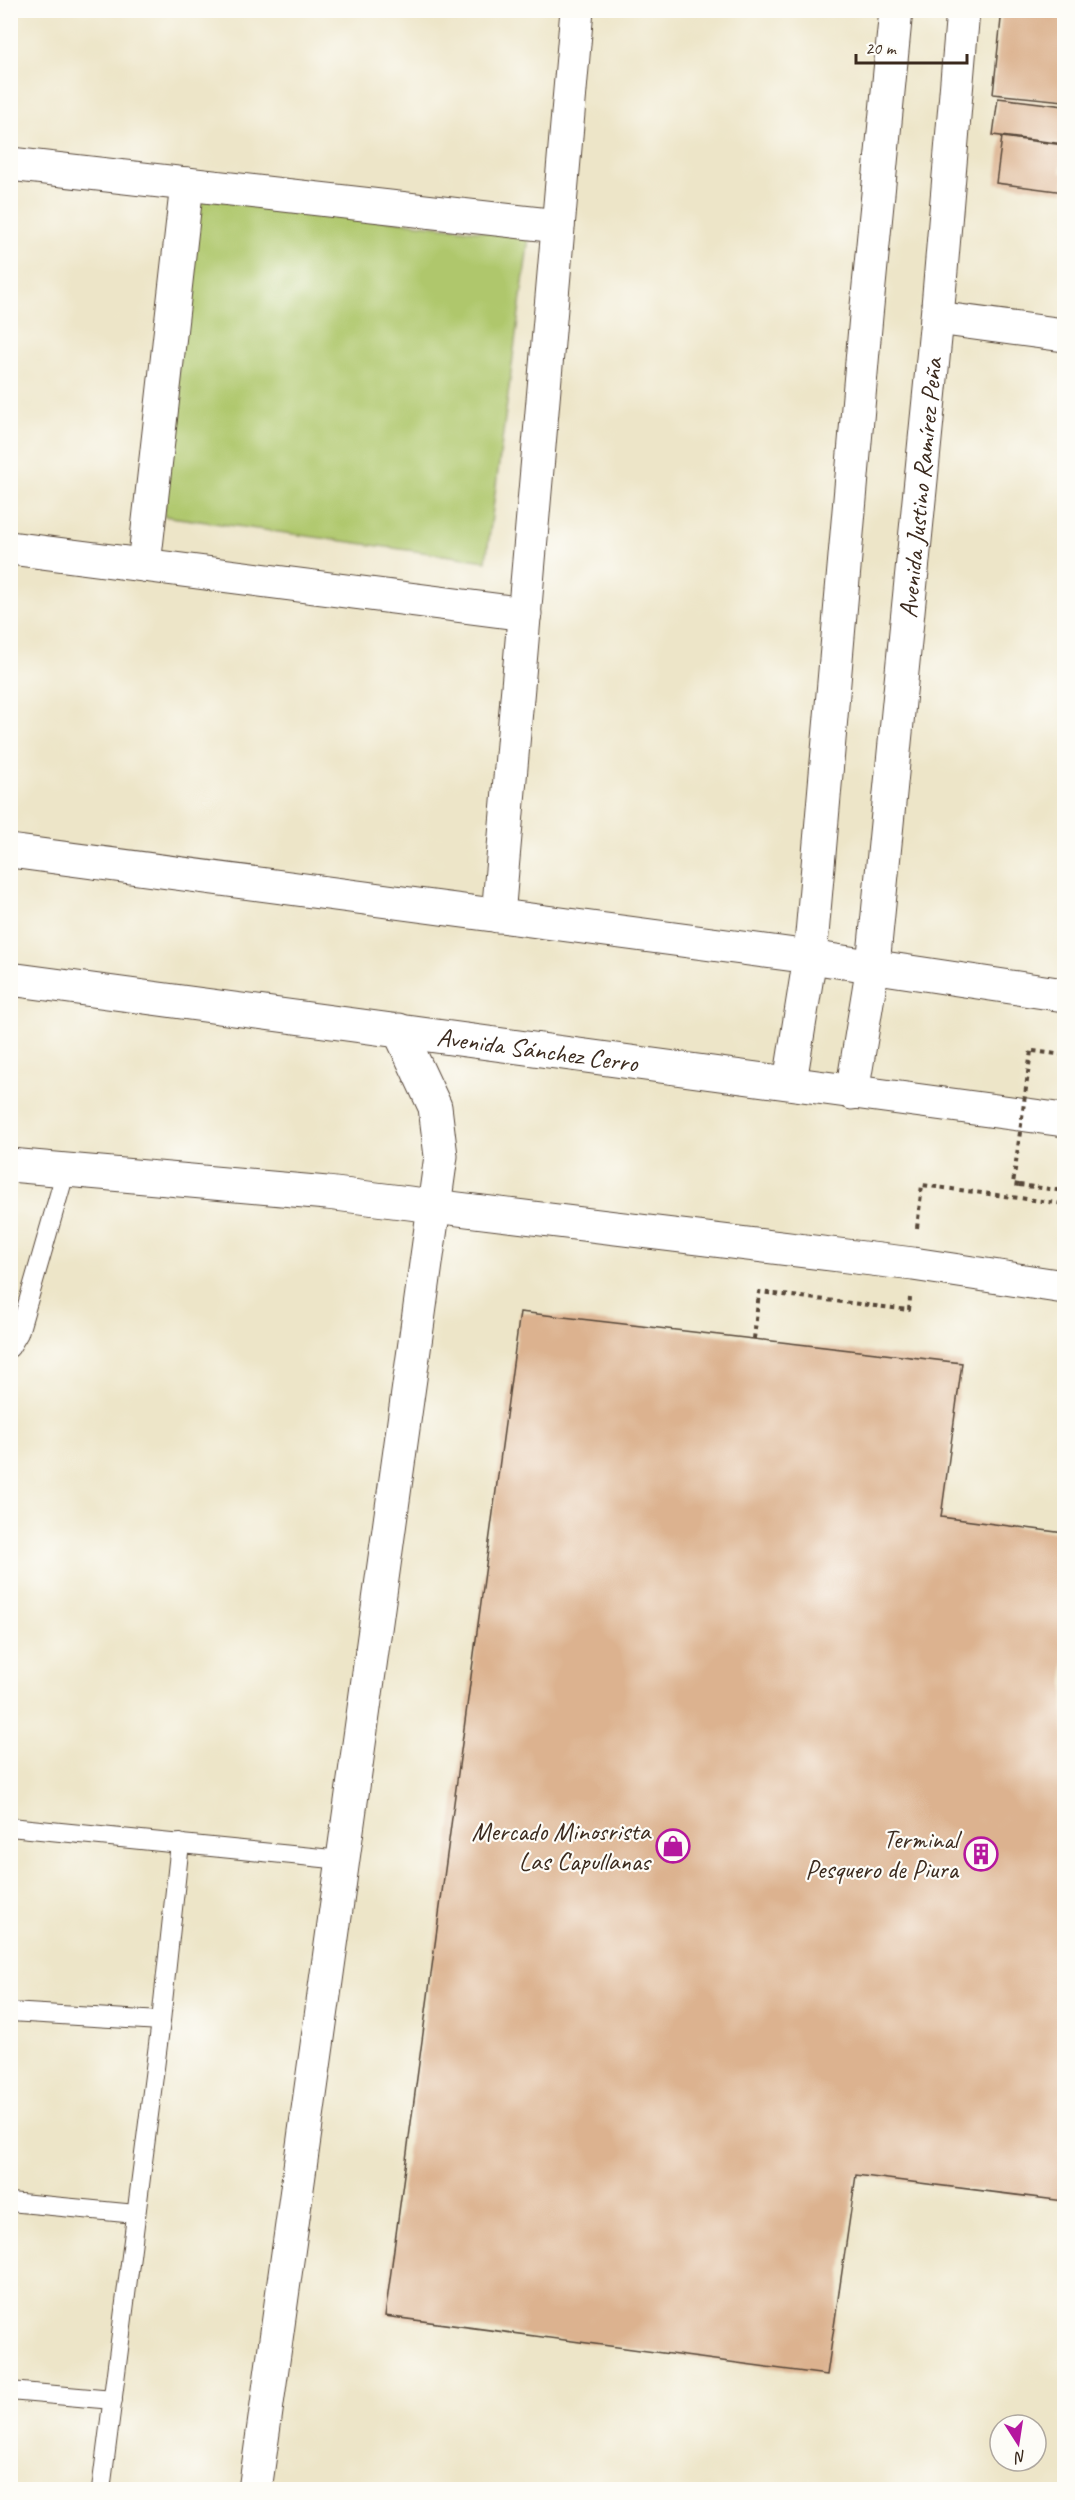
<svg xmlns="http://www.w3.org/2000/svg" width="1075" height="2500" viewBox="0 0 1075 2500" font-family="Caveat,sans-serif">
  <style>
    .green { fill: #afc76c; stroke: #757845; stroke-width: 1.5 }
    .building { fill: #dcb28f }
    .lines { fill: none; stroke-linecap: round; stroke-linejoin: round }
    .lane-casing { stroke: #564638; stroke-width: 20 }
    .street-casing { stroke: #564638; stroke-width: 35 }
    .highway-casing { stroke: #564638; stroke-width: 35 }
    .path { stroke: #564638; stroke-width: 4; stroke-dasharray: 4.5 4.5; stroke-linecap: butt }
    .lane { stroke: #fff; stroke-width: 18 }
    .street { stroke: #fff; stroke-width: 33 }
    .highway { stroke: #fff; stroke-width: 33 }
    .path-bridge { stroke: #564638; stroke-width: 4; stroke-dasharray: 4.5 4.5; stroke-linecap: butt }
    .labels { text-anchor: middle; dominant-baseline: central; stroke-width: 4.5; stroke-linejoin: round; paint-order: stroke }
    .street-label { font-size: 26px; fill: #3b2a1e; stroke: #fdfcf7 }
    .poi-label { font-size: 26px; fill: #3b2a1e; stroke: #fdfcf7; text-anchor: end }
  </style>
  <rect width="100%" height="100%" fill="#fdfcf7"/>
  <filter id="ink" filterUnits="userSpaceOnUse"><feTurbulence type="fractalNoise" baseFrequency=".0167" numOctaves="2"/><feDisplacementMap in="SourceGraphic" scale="12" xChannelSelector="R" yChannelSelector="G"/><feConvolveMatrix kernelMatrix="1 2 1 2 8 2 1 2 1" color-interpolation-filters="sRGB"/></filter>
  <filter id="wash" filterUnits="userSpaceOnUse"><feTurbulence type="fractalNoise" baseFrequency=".008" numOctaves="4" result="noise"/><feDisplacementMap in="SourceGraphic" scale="24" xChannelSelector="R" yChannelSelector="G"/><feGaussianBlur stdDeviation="1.35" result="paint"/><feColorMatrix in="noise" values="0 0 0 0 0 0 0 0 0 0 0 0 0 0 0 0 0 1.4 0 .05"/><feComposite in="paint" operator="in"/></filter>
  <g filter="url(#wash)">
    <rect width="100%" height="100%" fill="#ede5c8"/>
    <polygon class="green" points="195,197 529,237 486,561 164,516"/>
    <g id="blocks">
      <g class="building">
        <polygon points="1002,10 1064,10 1064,101 993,94"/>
        <polygon points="998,98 1064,106 1064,144 993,135"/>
        <polygon points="1002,137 1064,145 1060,173 1064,173 1064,192 996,183"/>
        <polygon points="520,1312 962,1363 941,1517 1064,1533 1064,2201 856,2175 827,2375 385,2316"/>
      </g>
    </g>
  </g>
  <g filter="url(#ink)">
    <use href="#blocks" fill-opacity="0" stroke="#564638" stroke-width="1.5"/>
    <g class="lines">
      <defs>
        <g id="lane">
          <polyline points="10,1348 19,1333 66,1170"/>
          <polyline points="10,1827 342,1860"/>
          <polyline points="10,2012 161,2021"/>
          <polyline points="10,2202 136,2214"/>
          <polyline points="10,2391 113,2400"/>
          <polyline points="101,2490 161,2021 180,1843"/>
        </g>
        <g id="street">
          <polyline points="10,164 558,226"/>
          <polyline points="937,318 1064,335"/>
          <polyline points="10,548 525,614"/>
          <polyline points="144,565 187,184"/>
          <polyline points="10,851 810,957 1064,995"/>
          <polyline points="498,916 577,10"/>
          <polyline points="790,1082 810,957 866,316 896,10"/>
          <path id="s1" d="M 852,1093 L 873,965 L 937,318 L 963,10"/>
          <polyline points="10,1165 327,1193 913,1264 1064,1287"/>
          <polyline points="255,2490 441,1156 435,1107 399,1030"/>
        </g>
        <g id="highway">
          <path id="s2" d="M 10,979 L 1064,1120"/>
        </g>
      </defs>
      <use href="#lane" class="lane-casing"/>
      <use href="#street" class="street-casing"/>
      <use href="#highway" class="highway-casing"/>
      <g class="path">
        <polyline points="1033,1051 1064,1055"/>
        <polyline points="1019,1185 1064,1191"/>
        <polyline points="917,1228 922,1185 1064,1204"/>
        <polyline points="754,1339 759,1292 909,1310 910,1298"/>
      </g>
      <use href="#lane" class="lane"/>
      <use href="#street" class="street"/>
      <use href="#highway" class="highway"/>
      <polyline class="path-bridge" points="1019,1185 1013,1184 1031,1051 1033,1051"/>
    </g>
  </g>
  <defs>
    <symbol id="shop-ring" viewBox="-11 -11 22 22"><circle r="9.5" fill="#fdfcf7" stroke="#b5179e" stroke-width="1.5"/><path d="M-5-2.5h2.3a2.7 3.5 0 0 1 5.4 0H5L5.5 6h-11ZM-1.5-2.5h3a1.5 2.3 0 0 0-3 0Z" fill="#b5179e"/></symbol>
    <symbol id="building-ring" viewBox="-11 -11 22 22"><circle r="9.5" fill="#fdfcf7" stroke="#b5179e" stroke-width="1.5"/><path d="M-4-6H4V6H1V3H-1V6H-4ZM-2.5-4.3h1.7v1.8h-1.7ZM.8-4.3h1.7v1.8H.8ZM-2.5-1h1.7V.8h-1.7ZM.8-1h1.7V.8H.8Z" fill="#b5179e"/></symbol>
  </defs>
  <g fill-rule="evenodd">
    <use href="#shop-ring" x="654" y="1827" width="38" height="38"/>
    <use href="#building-ring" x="962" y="1835" width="38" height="38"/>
  </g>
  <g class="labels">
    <g class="street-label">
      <text stroke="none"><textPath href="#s1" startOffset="609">Avenida Justino Ramírez Peña</textPath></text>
      <text stroke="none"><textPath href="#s2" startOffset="532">Avenida Sánchez Cerro</textPath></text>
    </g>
    <g class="poi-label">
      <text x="650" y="1831">Mercado Minosrista<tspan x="650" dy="30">Las Capullanas</tspan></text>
      <text x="958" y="1839">Terminal<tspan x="958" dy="30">Pesquero de Piura</tspan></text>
    </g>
  </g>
  <rect width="1075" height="2500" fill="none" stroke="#fdfcf7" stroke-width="36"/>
  <g transform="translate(1018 2443) rotate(168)"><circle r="28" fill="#fdfcf7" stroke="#afa8a0" stroke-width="1.5"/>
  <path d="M0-4.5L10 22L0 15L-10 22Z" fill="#b5179e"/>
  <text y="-9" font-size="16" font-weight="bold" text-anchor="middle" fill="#3b2a1e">N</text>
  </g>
  <path d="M856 54v9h111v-9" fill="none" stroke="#3b2a1e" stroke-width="3"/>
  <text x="865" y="54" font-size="18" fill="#3b2a1e" stroke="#fdfcf7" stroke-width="4.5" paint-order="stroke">20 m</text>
</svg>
